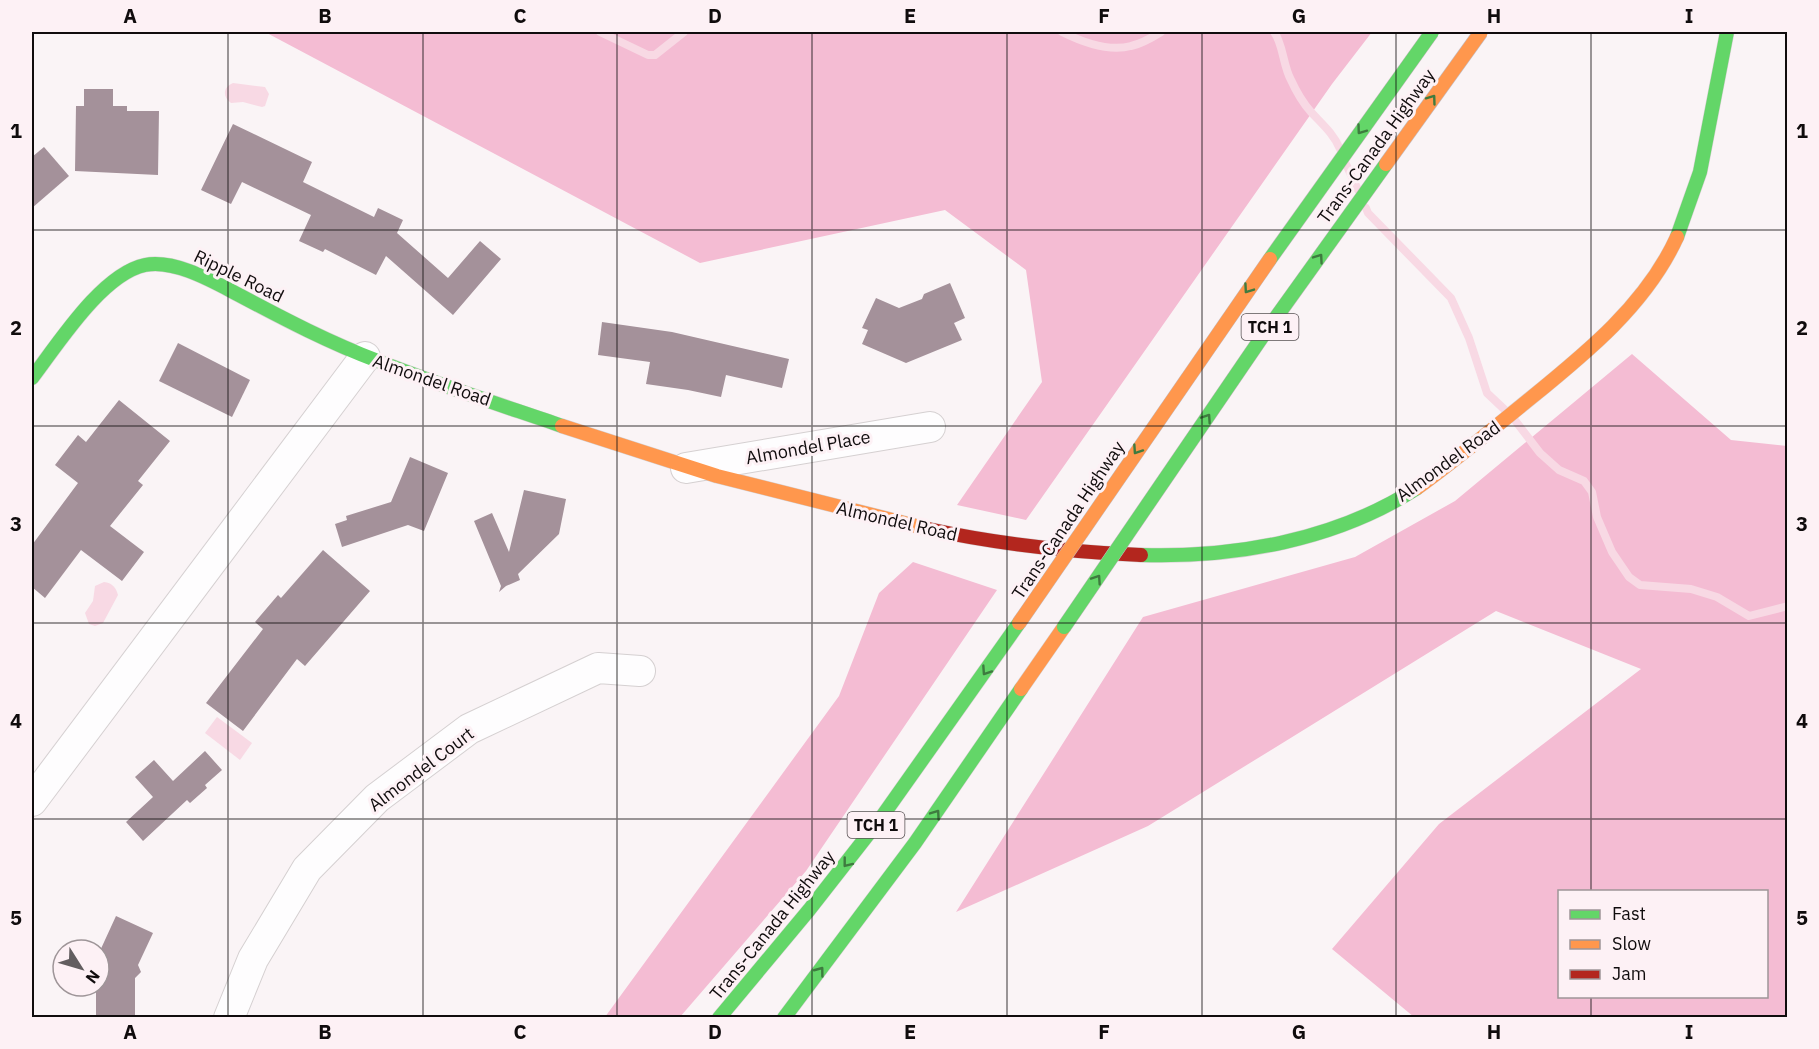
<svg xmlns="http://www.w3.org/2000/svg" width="1819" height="1049" viewBox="0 0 1819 1049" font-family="'IBM Plex Sans',sans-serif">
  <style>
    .forest { fill: #f4bcd3; fill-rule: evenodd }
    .water { fill: #f8d9e4 }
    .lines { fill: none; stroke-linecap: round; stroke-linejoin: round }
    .stream { stroke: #f8d9e4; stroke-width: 8 }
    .building { fill: #a4919a }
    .street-casing { stroke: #d5d0d1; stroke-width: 32 }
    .fast-casing { stroke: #d5d0d1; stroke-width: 15 }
    .slow-casing { stroke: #d5d0d1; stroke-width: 15 }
    .jam-casing { stroke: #d5d0d1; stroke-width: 15 }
    .street { stroke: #fefdfe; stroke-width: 30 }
    .fast { stroke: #63d668; stroke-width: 14 }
    .slow { stroke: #ff974d; stroke-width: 14 }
    .jam { stroke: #b3261e; stroke-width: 14 }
    .fast-bridge-casing { stroke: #c4babe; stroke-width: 15; stroke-linecap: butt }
    .slow-bridge-casing { stroke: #c4babe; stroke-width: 15; stroke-linecap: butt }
    .fast-bridge { stroke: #63d668; stroke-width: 14 }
    .slow-bridge { stroke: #ff974d; stroke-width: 14 }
    .oneway { stroke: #3e7b3f }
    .grid { fill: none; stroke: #100c0d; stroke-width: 1.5; stroke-opacity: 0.55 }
    .labels { text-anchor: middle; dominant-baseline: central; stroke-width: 6; stroke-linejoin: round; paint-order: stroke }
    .shield { fill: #fdf1f5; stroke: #575153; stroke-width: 1.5 }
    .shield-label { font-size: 16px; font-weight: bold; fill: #100c0d }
    .street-label { font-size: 18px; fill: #100c0d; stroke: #fdf1f5 }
    .neatline { fill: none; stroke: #100c0d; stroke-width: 2 }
    .grid-label { font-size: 20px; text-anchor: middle; font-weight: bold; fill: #100c0d }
  </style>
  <rect width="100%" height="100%" fill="#faf4f6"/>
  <g class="forest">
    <polygon points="265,32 1372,32 1332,84 1026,520 957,505 1042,382 1026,270 945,210 700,263"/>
    <path d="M 1632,354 L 1731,440 L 1787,446 L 1787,1017 L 1414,1017 L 1332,949 L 1439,824 L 1641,669 L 1496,611 L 1148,826 L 956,912 L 1143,617 L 1355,557 L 1455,501 ZM 1560,892 L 1766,892 L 1766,996 L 1560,996 Z"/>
    <polygon points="913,562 997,590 806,871 680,1017 605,1017 839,696 879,593"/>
  </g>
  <g class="water">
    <path d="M 233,83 L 265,87 L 269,94 L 265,106 L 262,107 L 243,102 L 231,103 C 223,97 222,88 233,83 Z"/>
    <path d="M 104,582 C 112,583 116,587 118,595 L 103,623 L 95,626 L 89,624 L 85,613 L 93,601 L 95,586 Z"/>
    <polygon points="217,717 252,743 240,760 205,733"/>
  </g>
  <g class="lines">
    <g class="stream">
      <polyline points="600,32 648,55 655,55 684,32"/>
      <path d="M 1062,32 C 1082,42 1109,52 1131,46 C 1141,44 1153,37 1161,32"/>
      <path d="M 1274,32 C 1283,43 1283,66 1291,80 C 1296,91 1303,103 1311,112 C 1322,124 1334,134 1340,149"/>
      <polyline points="1346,164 1358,190"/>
      <polyline points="1366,208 1368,213 1451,298 1469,338 1487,393 1505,410"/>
      <polyline points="1514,419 1540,453 1559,470 1584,481 1592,492 1597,517 1612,552 1629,577 1640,585 1691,589 1717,597 1749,616 1788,606"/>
    </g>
  </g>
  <g class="building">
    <polygon points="84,89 113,89 113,106 127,106 127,111 159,111 158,175 75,171 76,106 84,106"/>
    <polygon points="233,124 312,162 303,182 374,217 378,208 403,220 397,233 448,278 480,241 501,259 453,315 386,256 376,275 325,249 323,252 299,241 311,215 242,182 231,204 201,190"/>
    <polygon points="44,147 69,176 32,208 32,157"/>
    <polygon points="950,283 965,318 954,323 962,340 906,363 862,344 868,330 862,328 876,298 899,308 922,299 924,294"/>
    <polygon points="602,322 672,332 789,359 782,388 726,375 721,397 688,390 646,384 650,362 598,355"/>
    <polygon points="178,343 250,380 232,417 159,381"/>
    <polygon points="119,400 170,441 138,481 143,485 110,526 144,552 122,581 81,550 45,598 32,587 32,545 78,483 55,465 78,435 86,442"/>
    <polygon points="410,457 448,473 424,531 408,525 342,547 335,524 347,520 346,516 391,502"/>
    <polygon points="524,490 566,499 559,534 518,574 520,580 506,586 499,592 501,586 474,521 492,513 509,552"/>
    <polygon points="323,550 370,591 305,666 297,659 243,731 206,703 263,629 255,622 278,595 281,598"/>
    <polygon points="205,751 222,770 205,785 207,788 190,803 187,800 143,841 126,822 153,797 135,777 154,760 173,781"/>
    <polygon points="116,916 153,933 138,965 141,972 135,978 135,1016 96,1016 96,986 99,986 99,953"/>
  </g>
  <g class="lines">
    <defs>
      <g id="street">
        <polyline points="686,468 930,427"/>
        <polyline points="32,801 365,357"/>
        <polyline points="229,1018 253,959 307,869 377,798 469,729 598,668 640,671"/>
      </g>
      <g id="fast">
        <polyline points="1677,237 1700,172 1727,32"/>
        <path d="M 32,378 C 58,344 102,274 145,265 C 175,259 214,282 239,295 C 284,319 330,343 378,361 C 439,385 501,405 562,426"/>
        <path d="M 1141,555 C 1236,558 1336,540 1417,488"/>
        <polyline points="719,1018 809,910 881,818 1019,623"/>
        <polyline points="784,1018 915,843 1021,689"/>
      </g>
      <g id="slow">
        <polyline points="562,426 717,476 928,529"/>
        <path d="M 1417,488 C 1449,465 1479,440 1510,415 C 1572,364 1643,312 1677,237"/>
        <polyline points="1021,689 1064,627"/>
      </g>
      <path id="jam" d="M 928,529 C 998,544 1069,552 1141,555"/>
    </defs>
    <use href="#street" class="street-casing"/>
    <use href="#fast" class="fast-casing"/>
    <use href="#slow" class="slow-casing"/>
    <use href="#jam" class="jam-casing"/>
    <use href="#street" class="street"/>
    <use href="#fast" class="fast"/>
    <use href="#slow" class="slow"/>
    <use href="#jam" class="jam"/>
    <defs>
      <g id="fast-bridge">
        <polyline points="1270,259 1432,32"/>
        <polyline points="1064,627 1262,337 1386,164"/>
      </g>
      <g id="slow-bridge">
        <polyline points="1386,164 1481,32"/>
        <polyline points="1019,623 1270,259"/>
      </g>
    </defs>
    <use href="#fast-bridge" class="fast-bridge-casing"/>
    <use href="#slow-bridge" class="slow-bridge-casing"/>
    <use href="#fast-bridge" class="fast-bridge"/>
    <use href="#slow-bridge" class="slow-bridge"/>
  </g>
  <defs><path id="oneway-chevron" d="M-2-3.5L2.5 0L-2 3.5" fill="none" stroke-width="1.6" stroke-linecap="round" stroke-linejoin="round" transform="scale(1.5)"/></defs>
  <g class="oneway">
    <use href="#oneway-chevron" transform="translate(1432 99) rotate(-54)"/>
    <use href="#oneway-chevron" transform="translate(1361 130) rotate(126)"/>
    <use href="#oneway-chevron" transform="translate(1319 258) rotate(-55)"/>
    <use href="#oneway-chevron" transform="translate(1248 289) rotate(125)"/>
    <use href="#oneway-chevron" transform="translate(1207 418) rotate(-56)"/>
    <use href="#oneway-chevron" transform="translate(1137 450) rotate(124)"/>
    <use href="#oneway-chevron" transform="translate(1097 579) rotate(-56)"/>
    <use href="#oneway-chevron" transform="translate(986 671) rotate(124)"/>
    <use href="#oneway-chevron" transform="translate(936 814) rotate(-55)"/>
    <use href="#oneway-chevron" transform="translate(847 863) rotate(128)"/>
    <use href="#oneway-chevron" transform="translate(820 971) rotate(-53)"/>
  </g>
  <path class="grid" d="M 228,32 L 228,1018M 423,32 L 423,1018M 617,32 L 617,1018M 812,32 L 812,1018M 1007,32 L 1007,1018M 1202,32 L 1202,1018M 1396,32 L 1396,1018M 1591,32 L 1591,892M 32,230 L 1788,230M 32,426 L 1788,426M 32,623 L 1788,623M 32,819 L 1788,819M 1591,996 L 1591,1018"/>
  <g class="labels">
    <g class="shield">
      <rect x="1241.5" y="314" width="57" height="26" rx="4.5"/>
      <rect x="847.5" y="812" width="57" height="26" rx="4.5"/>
    </g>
    <g class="shield-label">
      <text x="1270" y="327">TCH 1</text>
      <text x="876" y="825">TCH 1</text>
    </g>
    <g class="street-label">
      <text transform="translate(1376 146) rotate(-54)">Trans-Canada Highway</text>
      <text transform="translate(239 276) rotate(26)">Ripple Road</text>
      <text transform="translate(432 380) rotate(19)">Almondel Road</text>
      <text transform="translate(808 447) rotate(-10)">Almondel Place</text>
      <text transform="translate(1448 461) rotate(-36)">Almondel Road</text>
      <text transform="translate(1068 520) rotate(-56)">Trans-Canada Highway</text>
      <text transform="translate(897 521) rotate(13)">Almondel Road</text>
      <text transform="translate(421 769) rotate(-37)">Almondel Court</text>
      <text transform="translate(772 925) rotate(-51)">Trans-Canada Highway</text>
    </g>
  </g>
  <rect width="1819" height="1049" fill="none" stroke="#fdf1f5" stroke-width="66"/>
  <rect x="1558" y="890" width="210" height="108" fill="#fdf1f5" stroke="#9e9598" stroke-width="1.5"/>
  <rect x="1570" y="910" width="30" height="9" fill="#63d668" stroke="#9e9598" stroke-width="1.5"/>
  <text x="1612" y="920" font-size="18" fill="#100c0d">Fast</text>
  <rect x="1570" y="940" width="30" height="9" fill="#ff974d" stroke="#9e9598" stroke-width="1.5"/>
  <text x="1612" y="950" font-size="18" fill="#100c0d">Slow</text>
  <rect x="1570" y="970" width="30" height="9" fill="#b3261e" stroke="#9e9598" stroke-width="1.5"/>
  <text x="1612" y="980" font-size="18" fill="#100c0d">Jam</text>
  <g transform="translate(81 968) rotate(127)"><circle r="28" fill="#fdf1f5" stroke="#9e9598" stroke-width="1.5"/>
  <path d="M0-4.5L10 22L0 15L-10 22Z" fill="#625d5f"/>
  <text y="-9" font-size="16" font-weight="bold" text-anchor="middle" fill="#100c0d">N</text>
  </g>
  <rect x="33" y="33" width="1753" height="983" class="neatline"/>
  <g class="grid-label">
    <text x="130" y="23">A</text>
    <text x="325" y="23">B</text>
    <text x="520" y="23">C</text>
    <text x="715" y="23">D</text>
    <text x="910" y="23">E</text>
    <text x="1104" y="23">F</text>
    <text x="1299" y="23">G</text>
    <text x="1494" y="23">H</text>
    <text x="1689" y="23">I</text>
    <text x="16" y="138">1</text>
    <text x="1802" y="138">1</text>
    <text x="16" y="335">2</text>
    <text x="1802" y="335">2</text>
    <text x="16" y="531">3</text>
    <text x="1802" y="531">3</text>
    <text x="16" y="728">4</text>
    <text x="1802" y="728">4</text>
    <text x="16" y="925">5</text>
    <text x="1802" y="925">5</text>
    <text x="130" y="1039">A</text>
    <text x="325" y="1039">B</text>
    <text x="520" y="1039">C</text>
    <text x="715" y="1039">D</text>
    <text x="910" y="1039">E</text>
    <text x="1104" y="1039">F</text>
    <text x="1299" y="1039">G</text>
    <text x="1494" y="1039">H</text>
    <text x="1689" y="1039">I</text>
  </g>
</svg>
